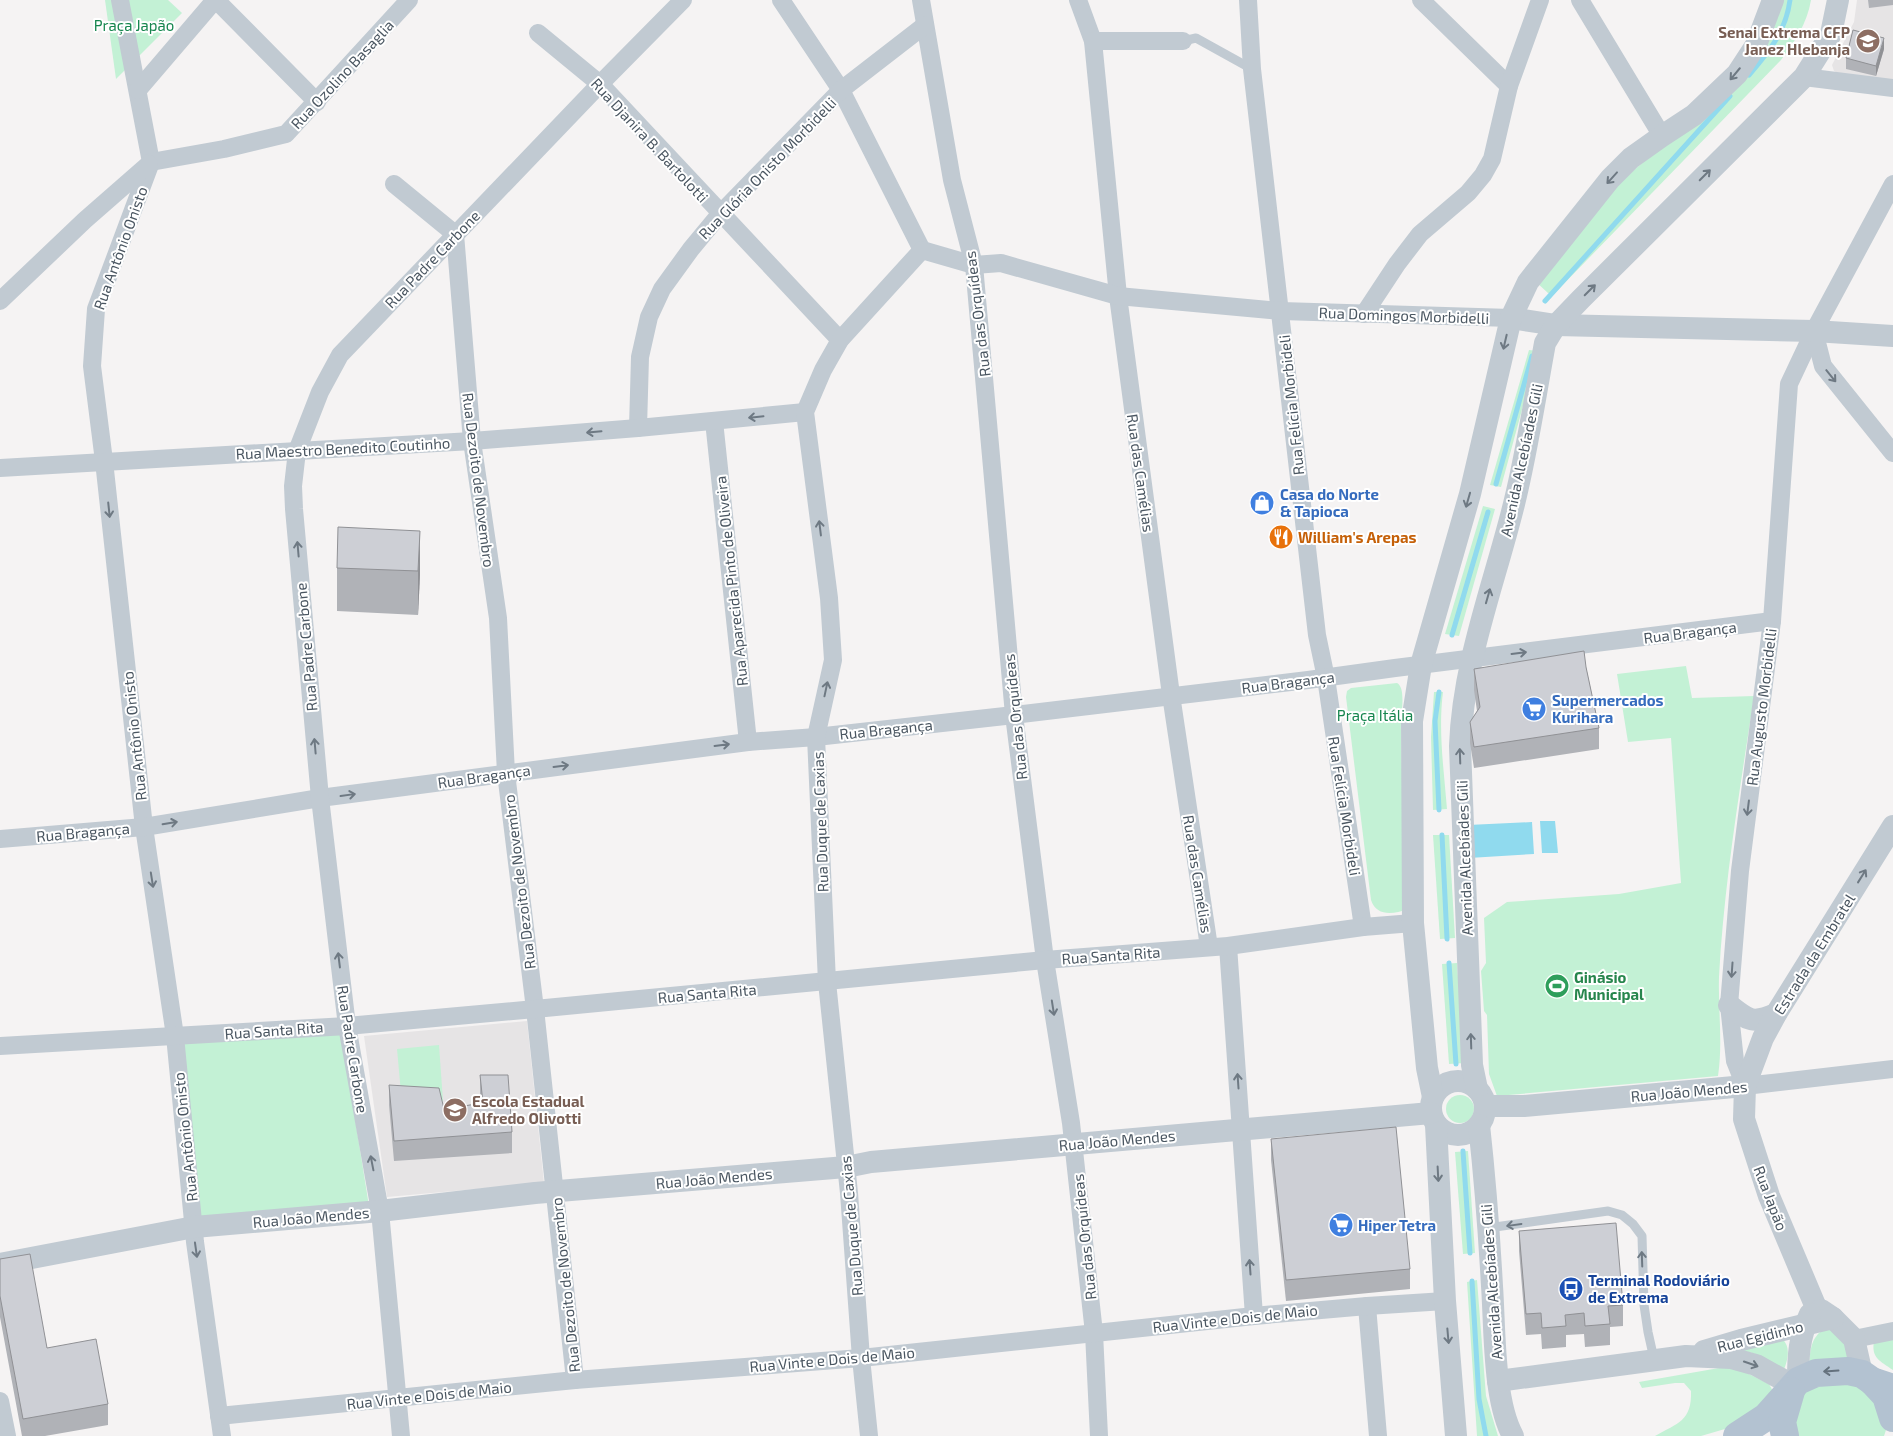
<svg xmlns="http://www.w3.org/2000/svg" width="1893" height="1436" viewBox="0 0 1893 1436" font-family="'Exo 2',sans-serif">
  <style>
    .education { fill: #e6e4e5 }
    .green { fill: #c3f1d5 }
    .water { fill: #90daee }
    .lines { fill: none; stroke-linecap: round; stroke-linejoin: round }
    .stream { stroke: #90daee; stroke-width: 5 }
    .service { stroke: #c1cad2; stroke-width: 9 }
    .minor { stroke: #c1cad2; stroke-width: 18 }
    .tertiary { stroke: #c1cad2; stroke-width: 22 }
    .primary { stroke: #b3c2d1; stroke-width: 28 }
    .wall { fill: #b0b2b7 }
    .shaded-wall { fill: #909195 }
    .building { fill: #cdcfd5; stroke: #909195 }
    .oneway { stroke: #6e7983 }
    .oneway2 { stroke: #64717d }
    .labels { text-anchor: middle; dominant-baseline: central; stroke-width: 4; stroke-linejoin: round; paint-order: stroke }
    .park-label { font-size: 15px; fill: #17864f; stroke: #fff }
    .education-label { font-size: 15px; font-weight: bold; fill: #785e54; stroke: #fff; text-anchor: end }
    .street-label { font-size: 15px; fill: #4a5661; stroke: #fff }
    .shop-label { font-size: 15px; font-weight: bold; fill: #366cbe; stroke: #fff; text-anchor: start }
    .food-label { font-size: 15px; font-weight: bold; fill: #c56008; stroke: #fff; text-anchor: start }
    .leisure-label { font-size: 15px; font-weight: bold; fill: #27864d; stroke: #fff; text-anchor: start }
    .transit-label { font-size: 15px; font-weight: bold; fill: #164399; stroke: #fff; text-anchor: start }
  </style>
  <rect width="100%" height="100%" fill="#f5f3f3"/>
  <g class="education">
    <polygon points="1857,0 1893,0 1893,89 1842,75 1834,71 1832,65 1854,22"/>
    <polygon points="527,1021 544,1183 387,1197 364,1036"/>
  </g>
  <g class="green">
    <polygon points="105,0 168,0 182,13 116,79"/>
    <path d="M 1783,0 L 1811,0 C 1807,24 1795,41 1781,60 L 1554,294 L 1548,293 L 1536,282 L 1596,204 L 1761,57 L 1770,39 Z"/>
    <polygon points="1529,350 1538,351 1501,487 1490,485"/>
    <polygon points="1483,506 1495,509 1459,636 1445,634"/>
    <path d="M 1686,666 L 1692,698 L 1754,696 C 1740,789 1724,883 1719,977 C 1718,1010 1723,1043 1718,1076 L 1497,1096 L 1489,1074 L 1487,1015 L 1484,1011 L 1481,971 L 1486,963 L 1484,918 L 1507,902 L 1619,894 L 1681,883 L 1671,738 L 1628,742 L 1617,674 Z"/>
    <path d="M 1397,683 C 1407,688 1400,718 1401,730 C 1401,786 1407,843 1411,899 L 1407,909 C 1393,915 1376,916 1371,900 L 1346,697 L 1347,691 L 1351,688 Z"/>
    <path d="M 1434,692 L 1443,692 C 1438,731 1444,771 1447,809 L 1433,810 L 1431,737 Z"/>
    <polygon points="1433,835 1449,835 1455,938 1440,939"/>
    <polygon points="1457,963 1464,1063 1449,1064 1442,964"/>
    <polygon points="341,1031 369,1206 197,1221 183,1042"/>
    <polygon points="439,1045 443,1101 402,1104 397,1049"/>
    <circle cx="1460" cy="1109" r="14"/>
    <polygon points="1468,1151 1475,1253 1463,1254 1455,1152"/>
    <polygon points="1477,1280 1486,1396 1498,1436 1477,1436 1467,1282"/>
    <path d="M 1826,1328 L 1833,1330 L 1859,1359 L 1809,1371 C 1810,1354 1809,1337 1826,1328 Z"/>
    <path d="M 1893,1334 L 1893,1370 C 1880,1361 1871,1358 1874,1341 Z"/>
    <path d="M 1782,1339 C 1792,1347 1787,1362 1783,1372 C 1765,1355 1754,1352 1730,1349 Z"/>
    <path d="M 1735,1367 L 1769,1384 L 1774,1393 L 1759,1419 L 1701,1436 L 1655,1436 C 1678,1423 1692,1421 1691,1391 L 1684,1383 L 1675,1383 L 1642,1388 L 1639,1382 L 1719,1368 Z"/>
    <polygon points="1853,1379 1885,1414 1886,1430 1884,1436 1791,1436 1802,1390"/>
  </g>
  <g class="water">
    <polygon points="1540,821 1555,821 1558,853 1542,853"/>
    <polygon points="1532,822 1534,854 1469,858 1468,825"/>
  </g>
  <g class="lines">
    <g class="stream">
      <path d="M 1749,75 C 1769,52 1786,31 1790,0"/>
      <polyline points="1545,301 1730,96"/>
      <polyline points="1496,484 1532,356"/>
      <polyline points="1452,635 1488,512"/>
      <polyline points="1439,692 1435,721 1439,810"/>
      <polyline points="1442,835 1447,939"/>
      <polyline points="1449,963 1456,1064"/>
      <polyline points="1463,1151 1470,1253"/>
      <polyline points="1472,1281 1479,1399 1486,1436"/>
    </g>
    <g class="service">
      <polyline points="1183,41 1196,38 1252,69"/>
      <polyline points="1488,1228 1608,1211 1622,1215 1633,1224 1642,1236 1644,1305 1648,1332 1654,1359"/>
    </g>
    <g class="minor">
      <polyline points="120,0 151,162"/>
      <polyline points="216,0 317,102"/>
      <polyline points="781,0 841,90 922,250"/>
      <polyline points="921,0 952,180 974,265 1014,715 1045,960 1071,1123 1094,1333 1099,1436"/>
      <polyline points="1078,0 1093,41 1118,296 1171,695 1209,947"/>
      <polyline points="1248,0 1252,69 1317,635 1326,678 1363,927"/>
      <polyline points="1421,0 1509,86"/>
      <polyline points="1580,0 1662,136"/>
      <polyline points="538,33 600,84 840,340"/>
      <polyline points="1093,41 1183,41"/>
      <polyline points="1804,77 1893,88"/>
      <polyline points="138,90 215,0"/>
      <polyline points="151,162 96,309 92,366 104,461 144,827 175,1036 195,1242 222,1436"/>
      <polyline points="151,162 224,149 286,134 409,0"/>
      <polyline points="394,184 455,234 472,441 498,618 506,773 535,1009 575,1380"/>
      <polyline points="1893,184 1814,331 1789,384 1772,621 1740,871 1729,1005 1735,1061 1745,1086 1893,1069"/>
      <polyline points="922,250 974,265 1001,263 1118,296 1281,311 1511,318"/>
      <polyline points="0,301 85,220 149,164"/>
      <polyline points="1364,314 1397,264 1420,234 1468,193 1483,175 1492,159 1509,86 1540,0"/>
      <polyline points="1814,331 1823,366 1893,453"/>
      <polyline points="714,421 748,742"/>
      <polyline points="638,428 640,357 649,317 662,289 691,249 720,214 841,90 925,25"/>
      <polyline points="0,468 472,441 638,428 805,412"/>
      <polyline points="0,839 144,827 320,798 748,742 816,737 1014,715 1308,680 1395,668 1772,621"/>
      <polyline points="1228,946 1254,1316"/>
      <polyline points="0,1046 347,1026 535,1009 1045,960 1228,946 1363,927 1413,923"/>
      <polyline points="1367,1306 1378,1436"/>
      <polyline points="1854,1339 1893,1331"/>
      <polyline points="0,1401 7,1436"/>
      <polyline points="219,1416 575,1380 861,1358 1254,1316 1367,1306 1445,1301"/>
      <polyline points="401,1436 380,1211 347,1026 320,798 294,509 293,486 297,451 320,392 340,355 600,84 683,0"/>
      <polyline points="869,1436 861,1358 849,1193 827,982 816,737 833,660 829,598 805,412 823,370 840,340 922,250"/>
    </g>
    <g class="tertiary">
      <polyline points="1511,318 1556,325 1814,331 1893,336"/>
      <path d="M 1729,1005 C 1749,1021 1752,1024 1776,1014"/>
      <circle cx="1458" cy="1108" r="27"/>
      <path d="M 1477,1089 L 1472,1065 L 1460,746 C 1463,662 1494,585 1514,504 C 1527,452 1535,397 1545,343 L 1556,325 L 1581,299 L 1804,77 L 1831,34 L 1838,0"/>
      <polyline points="1433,1097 1427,1068 1413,923 1412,721 1421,665 1470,494 1511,318 1528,282 1610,179 1631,158 1662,136 1694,115 1737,74 1756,45 1773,0"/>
      <polyline points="1485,1106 1524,1106 1745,1086"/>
      <polyline points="1436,1125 1445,1301 1456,1436"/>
      <path d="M 1479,1125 C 1485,1179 1489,1232 1492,1286 C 1495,1327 1493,1400 1513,1436"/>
      <polyline points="0,1264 194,1227 380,1211 535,1193 846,1167 871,1162 1431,1113"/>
      <polyline points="1815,1305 1769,1196 1744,1119 1745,1086 1763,1038 1776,1014 1893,826"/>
      <polyline points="1821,1310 1833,1318 1854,1339 1862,1374"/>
      <polyline points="1704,1351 1741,1340 1833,1318"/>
      <polyline points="1498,1381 1686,1356 1731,1358 1756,1365 1794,1386"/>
      <path d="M 1798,1381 C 1798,1356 1799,1337 1810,1314"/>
    </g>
    <g class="primary">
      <polyline points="1872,1381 1886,1396 1893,1418"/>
      <polyline points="1737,1436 1766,1417 1798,1381 1816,1373 1848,1371 1862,1374 1872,1381 1893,1388"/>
      <polyline points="1785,1436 1782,1422 1791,1391"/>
    </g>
  </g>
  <g class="wall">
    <polygon points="1868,0 1893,0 1893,5 1869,8"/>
    <polygon points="1884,49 1876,76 1846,69 1846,58"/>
    <polygon points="420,531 420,575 418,615 337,611 337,568"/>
    <polygon points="1586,667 1599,728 1599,749 1474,768 1470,743 1470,722 1477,711 1474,690 1474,669"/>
    <polygon points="480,1075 512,1132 512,1153 394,1161 389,1105 389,1085 444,1109 481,1103 480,1096"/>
    <polygon points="1271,1139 1410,1269 1410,1289 1286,1301 1271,1160"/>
    <polygon points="1519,1231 1623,1305 1623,1326 1610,1327 1610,1345 1585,1347 1584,1334 1566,1335 1566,1347 1542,1349 1541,1334 1526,1335 1519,1251"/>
    <polygon points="0,1259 47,1348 108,1404 108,1425 45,1436 22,1436 0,1317"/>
  </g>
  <g class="shaded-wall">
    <polygon points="1884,38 1884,49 1876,76 1876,66"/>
    <polygon points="420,531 420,575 418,615 418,571"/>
  </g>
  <g class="building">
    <polygon points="1853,30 1884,38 1876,66 1846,58"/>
    <polygon points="338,527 420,531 418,571 337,568"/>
    <polygon points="1584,651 1586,667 1599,728 1474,747 1470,722 1480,707 1474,669"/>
    <polygon points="480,1075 508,1075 512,1132 394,1141 389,1085 439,1088 444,1109 483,1103"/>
    <polygon points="1396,1127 1410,1269 1286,1280 1271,1139"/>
    <polygon points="1616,1223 1623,1305 1608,1306 1610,1324 1585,1326 1584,1313 1565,1315 1566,1326 1542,1328 1541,1313 1526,1314 1519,1231"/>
    <polygon points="30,1254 47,1348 96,1339 108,1404 23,1419 0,1296 0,1259"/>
  </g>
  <defs><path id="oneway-shaft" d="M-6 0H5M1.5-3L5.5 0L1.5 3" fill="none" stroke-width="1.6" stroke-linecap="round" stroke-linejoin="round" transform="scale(1.25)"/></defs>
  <g class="oneway">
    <use href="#oneway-shaft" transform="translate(1735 74) rotate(130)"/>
    <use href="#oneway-shaft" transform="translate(1705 175) rotate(-45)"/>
    <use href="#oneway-shaft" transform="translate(1612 178) rotate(132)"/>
    <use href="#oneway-shaft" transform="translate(1590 290) rotate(-45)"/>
    <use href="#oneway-shaft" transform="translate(1505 342) rotate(103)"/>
    <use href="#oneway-shaft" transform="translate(1831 376) rotate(51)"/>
    <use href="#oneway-shaft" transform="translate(756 417) rotate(174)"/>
    <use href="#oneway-shaft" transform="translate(594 432) rotate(175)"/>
    <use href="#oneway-shaft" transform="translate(1468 500) rotate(106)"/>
    <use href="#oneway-shaft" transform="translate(109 510) rotate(84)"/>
    <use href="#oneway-shaft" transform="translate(820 528) rotate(-97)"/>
    <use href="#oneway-shaft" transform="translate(298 549) rotate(-95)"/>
    <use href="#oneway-shaft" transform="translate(1488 596) rotate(-74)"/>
    <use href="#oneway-shaft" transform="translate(1519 653) rotate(-7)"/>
    <use href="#oneway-shaft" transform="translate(826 689) rotate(-78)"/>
    <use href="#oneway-shaft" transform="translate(722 745) rotate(-7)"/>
    <use href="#oneway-shaft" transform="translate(315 746) rotate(-95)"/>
    <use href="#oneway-shaft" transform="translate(1460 756) rotate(-92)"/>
    <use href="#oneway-shaft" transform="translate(561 766) rotate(-7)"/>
    <use href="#oneway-shaft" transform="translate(348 795) rotate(-8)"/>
    <use href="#oneway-shaft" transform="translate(1748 808) rotate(97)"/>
    <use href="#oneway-shaft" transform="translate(170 823) rotate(-9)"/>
    <use href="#oneway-shaft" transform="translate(1862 876) rotate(-58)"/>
    <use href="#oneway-shaft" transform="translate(152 880) rotate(81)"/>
    <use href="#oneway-shaft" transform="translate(339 960) rotate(-97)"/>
    <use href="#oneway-shaft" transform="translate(1732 970) rotate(94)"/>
    <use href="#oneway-shaft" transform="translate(1053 1008) rotate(81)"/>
    <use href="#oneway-shaft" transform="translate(1471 1041) rotate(-92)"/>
    <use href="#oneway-shaft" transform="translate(1238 1081) rotate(-94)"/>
    <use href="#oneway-shaft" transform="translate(372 1163) rotate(-101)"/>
    <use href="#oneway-shaft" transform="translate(1438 1174) rotate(87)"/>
    <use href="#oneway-shaft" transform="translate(1514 1225) rotate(172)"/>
    <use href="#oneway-shaft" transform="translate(196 1250) rotate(82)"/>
    <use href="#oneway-shaft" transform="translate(1642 1259) rotate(-92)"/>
    <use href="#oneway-shaft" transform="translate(1250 1267) rotate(-94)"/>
    <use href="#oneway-shaft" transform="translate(1448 1336) rotate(85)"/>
    <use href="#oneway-shaft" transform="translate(1751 1364) rotate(19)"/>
  </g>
  <use class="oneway2" href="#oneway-shaft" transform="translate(1831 1371) rotate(176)"/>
  <defs>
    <symbol id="university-disc" viewBox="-11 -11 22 22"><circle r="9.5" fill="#8d6e63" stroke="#fff"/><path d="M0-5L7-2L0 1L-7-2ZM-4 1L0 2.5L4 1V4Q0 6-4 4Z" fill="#fff"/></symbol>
    <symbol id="shop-disc" viewBox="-11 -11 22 22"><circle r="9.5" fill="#3f7fe0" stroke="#fff"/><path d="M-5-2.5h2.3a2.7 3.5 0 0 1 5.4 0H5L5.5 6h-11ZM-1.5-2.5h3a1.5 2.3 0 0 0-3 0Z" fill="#fff"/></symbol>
    <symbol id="restaurant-disc" viewBox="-11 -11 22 22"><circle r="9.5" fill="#e8710a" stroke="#fff"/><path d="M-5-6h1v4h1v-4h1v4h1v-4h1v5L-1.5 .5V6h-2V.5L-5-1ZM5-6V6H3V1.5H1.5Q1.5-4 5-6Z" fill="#fff"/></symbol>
    <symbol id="supermarket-disc" viewBox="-11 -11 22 22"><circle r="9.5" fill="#3f7fe0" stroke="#fff"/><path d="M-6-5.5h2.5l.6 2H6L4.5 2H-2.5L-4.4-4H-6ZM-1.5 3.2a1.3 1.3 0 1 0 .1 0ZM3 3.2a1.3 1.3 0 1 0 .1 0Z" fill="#fff"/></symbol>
    <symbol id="stadium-disc" viewBox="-11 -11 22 22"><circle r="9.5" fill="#2e9e5b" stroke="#fff"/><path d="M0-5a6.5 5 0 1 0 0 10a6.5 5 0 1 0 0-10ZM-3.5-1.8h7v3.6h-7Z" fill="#fff"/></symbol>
    <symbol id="school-disc" viewBox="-11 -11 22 22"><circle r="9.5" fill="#8d6e63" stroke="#fff"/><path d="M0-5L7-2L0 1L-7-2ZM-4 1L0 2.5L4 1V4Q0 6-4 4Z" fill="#fff"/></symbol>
    <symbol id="bus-disc" viewBox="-11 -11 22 22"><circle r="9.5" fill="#1a4fb4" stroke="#fff"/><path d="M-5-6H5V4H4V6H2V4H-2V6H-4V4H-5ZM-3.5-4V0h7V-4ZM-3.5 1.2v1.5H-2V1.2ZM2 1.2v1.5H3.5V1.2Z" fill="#fff"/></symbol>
  </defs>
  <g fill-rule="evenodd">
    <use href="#university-disc" x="1854" y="27" width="28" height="28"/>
    <use href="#shop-disc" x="1248" y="489" width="28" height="28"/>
    <use href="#restaurant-disc" x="1267" y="523" width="28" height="28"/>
    <use href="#supermarket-disc" x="1520" y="695" width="28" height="28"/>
    <use href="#stadium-disc" x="1543" y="972" width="28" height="28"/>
    <use href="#school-disc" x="441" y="1096" width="28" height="28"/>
    <use href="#supermarket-disc" x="1327" y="1211" width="28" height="28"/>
    <use href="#bus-disc" x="1557" y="1275" width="28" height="28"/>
  </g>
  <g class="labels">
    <g class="park-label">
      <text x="134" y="25">Praça Japão</text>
      <text x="1375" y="715">Praça Itália</text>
    </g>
    <g class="education-label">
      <text x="1850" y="32">Senai Extrema CFP<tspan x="1850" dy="17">Janez Hlebanja</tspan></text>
      <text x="472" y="1101" text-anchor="start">Escola Estadual<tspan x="472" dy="17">Alfredo Olivotti</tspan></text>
    </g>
    <g class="street-label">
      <text transform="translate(342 74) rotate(-47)">Rua Ozolino Basaglia</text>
      <text transform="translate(650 140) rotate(47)">Rua Djanira B. Bartolotti</text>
      <text transform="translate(767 168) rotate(-46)">Rua Glória Onisto Morbidelli</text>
      <text transform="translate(120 248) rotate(-70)">Rua Antônio Onisto</text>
      <text transform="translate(432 259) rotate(-46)">Rua Padre Carbone</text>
      <text transform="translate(977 314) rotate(-97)">Rua das Orquídeas</text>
      <text transform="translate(1404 315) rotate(2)">Rua Domingos Morbidelli</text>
      <text transform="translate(1291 405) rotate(-96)">Rua Felícia Morbideli</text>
      <text transform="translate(343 448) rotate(-3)">Rua Maestro Benedito Coutinho</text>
      <text transform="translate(1521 460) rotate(-78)">Avenida Alcebíades Gili</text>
      <text transform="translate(1141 473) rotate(82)">Rua das Camélias</text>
      <text transform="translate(479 480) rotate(83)">Rua Dezoito de Novembro</text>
      <text transform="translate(731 581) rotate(-96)">Rua Aparecida Pinto de Oliveira</text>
      <text transform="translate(1690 632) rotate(-7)">Rua Bragança</text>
      <text transform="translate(306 647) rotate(-95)">Rua Padre Carbone</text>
      <text transform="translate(1288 682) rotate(-7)">Rua Bragança</text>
      <text transform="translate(1761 707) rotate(-83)">Rua Augusto Morbidelli</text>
      <text transform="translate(1015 717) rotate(-96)">Rua das Orquídeas</text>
      <text transform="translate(886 729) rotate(-6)">Rua Bragança</text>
      <text transform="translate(134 736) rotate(-96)">Rua Antônio Onisto</text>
      <text transform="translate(484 776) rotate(-8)">Rua Bragança</text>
      <text transform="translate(1345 806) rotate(81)">Rua Felícia Morbideli</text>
      <text transform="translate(820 822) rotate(-92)">Rua Duque de Caxias</text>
      <text transform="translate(83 832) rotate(-5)">Rua Bragança</text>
      <text transform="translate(1464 858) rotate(-92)">Avenida Alcebíades Gili</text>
      <text transform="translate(1198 874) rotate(81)">Rua das Camélias</text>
      <text transform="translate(519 882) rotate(-97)">Rua Dezoito de Novembro</text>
      <text transform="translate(1814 954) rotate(-58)">Estrada da Embratel</text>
      <text transform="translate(1111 955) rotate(-4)">Rua Santa Rita</text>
      <text transform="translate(707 993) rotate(-5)">Rua Santa Rita</text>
      <text transform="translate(274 1030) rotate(-4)">Rua Santa Rita</text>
      <text transform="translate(353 1049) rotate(81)">Rua Padre Carbone</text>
      <text transform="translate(1689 1091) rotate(-5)">Rua João Mendes</text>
      <text transform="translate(185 1137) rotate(-96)">Rua Antônio Onisto</text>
      <text transform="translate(1117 1140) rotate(-5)">Rua João Mendes</text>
      <text transform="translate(714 1178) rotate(-5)">Rua João Mendes</text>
      <text transform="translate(1771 1198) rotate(69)">Rua Japão</text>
      <text transform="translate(311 1217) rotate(-5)">Rua João Mendes</text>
      <text transform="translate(851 1226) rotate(-95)">Rua Duque de Caxias</text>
      <text transform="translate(1084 1237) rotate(-96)">Rua das Orquídeas</text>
      <text transform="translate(1491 1282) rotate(-94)">Avenida Alcebíades Gili</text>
      <text transform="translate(565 1285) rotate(-96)">Rua Dezoito de Novembro</text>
      <text transform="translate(1235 1318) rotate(-6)">Rua Vinte e Dois de Maio</text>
      <text transform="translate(1760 1336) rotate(-14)">Rua Egidinho</text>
      <text transform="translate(832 1359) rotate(-5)">Rua Vinte e Dois de Maio</text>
      <text transform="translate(429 1395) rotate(-6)">Rua Vinte e Dois de Maio</text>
    </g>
    <g class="shop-label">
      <text x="1280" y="494">Casa do Norte<tspan x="1280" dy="17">&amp; Tapioca</tspan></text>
      <text x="1552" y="700">Supermercados<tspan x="1552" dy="17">Kurihara</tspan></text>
      <text x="1358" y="1225">Hiper Tetra</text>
    </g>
    <g class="food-label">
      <text x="1298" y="537">William's Arepas</text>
    </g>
    <g class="leisure-label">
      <text x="1574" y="977">Ginásio<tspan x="1574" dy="17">Municipal</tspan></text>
    </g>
    <g class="transit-label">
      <text x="1588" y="1280">Terminal Rodoviário<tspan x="1588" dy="17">de Extrema</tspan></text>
    </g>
  </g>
</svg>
